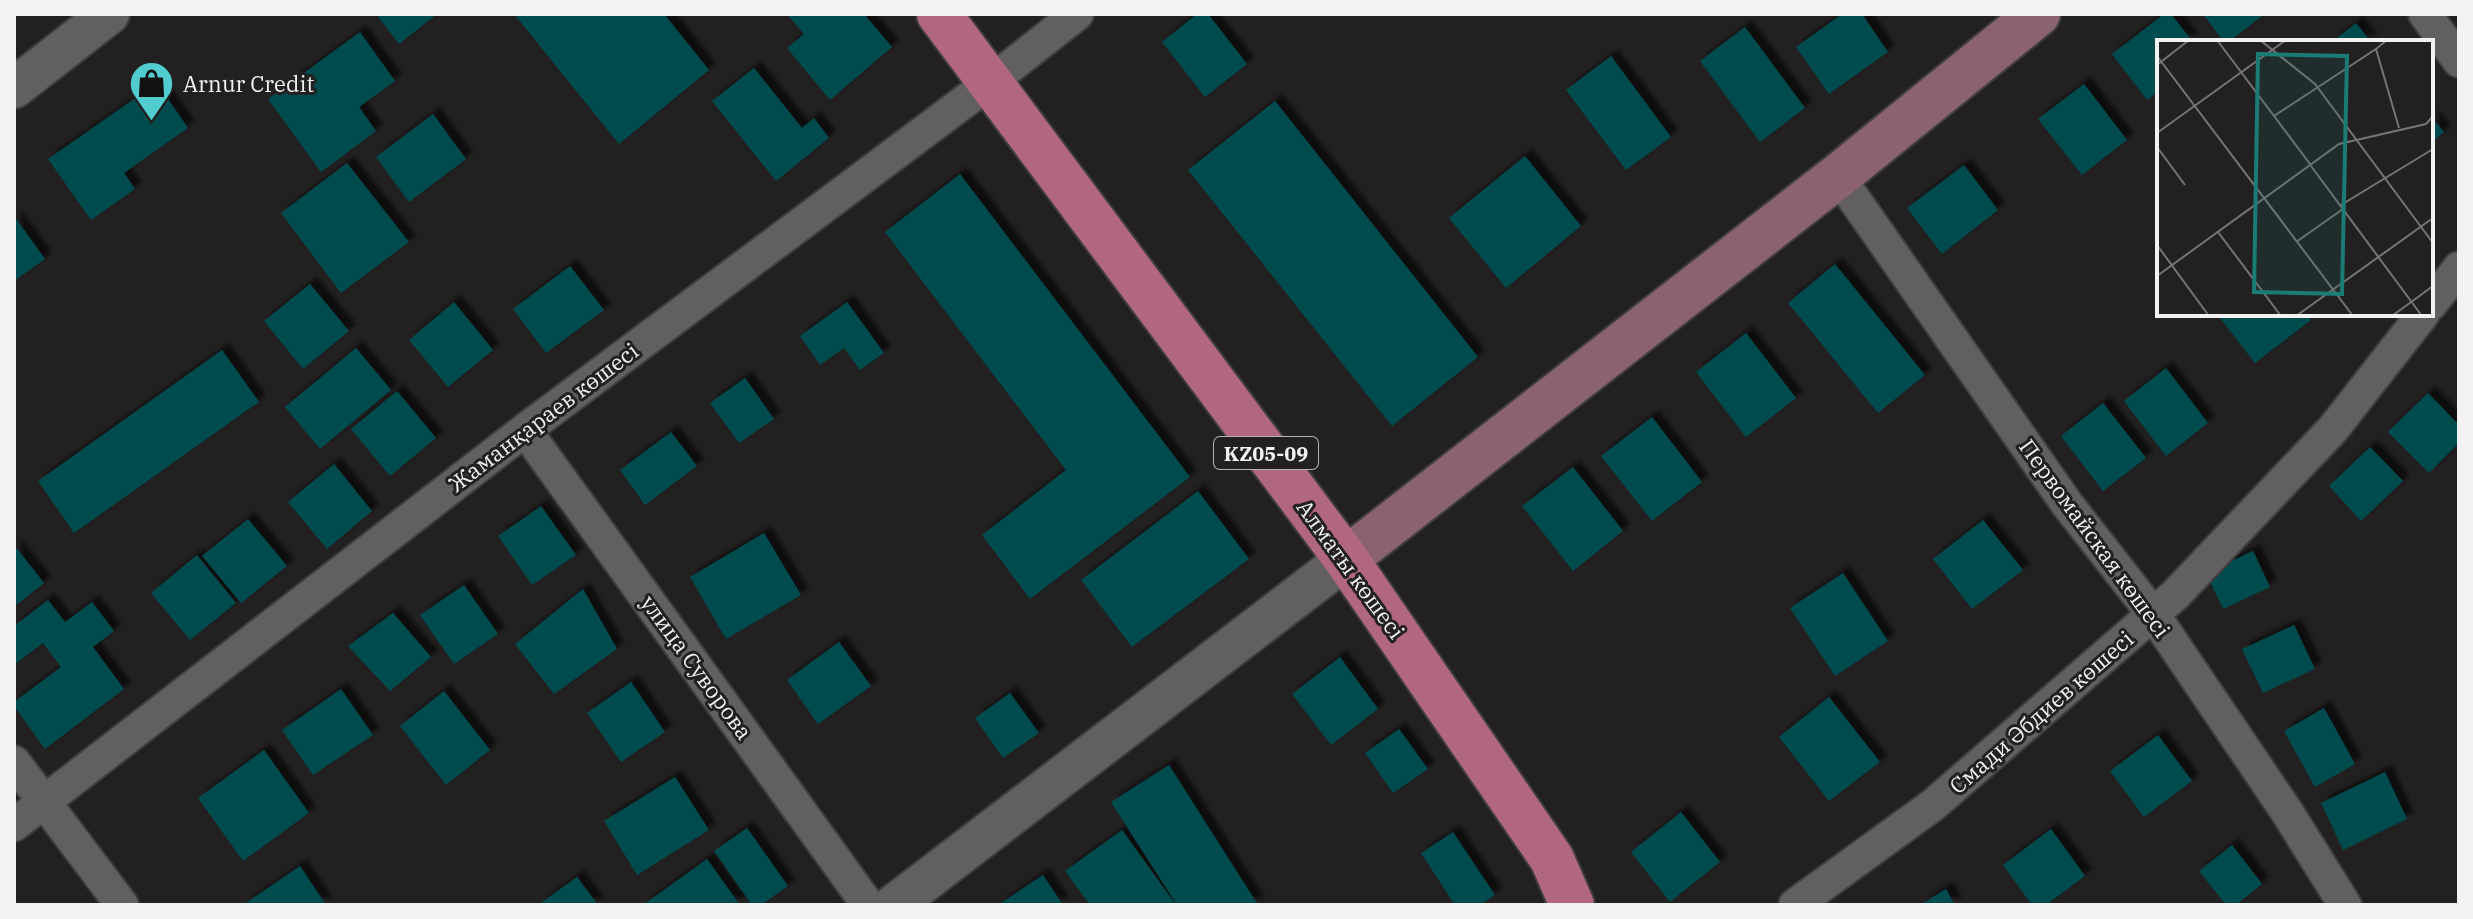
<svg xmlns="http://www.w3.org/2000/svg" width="2473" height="919" viewBox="0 0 2473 919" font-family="'IBM Plex Serif',serif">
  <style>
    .building { fill: #014c4e; filter: url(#shadow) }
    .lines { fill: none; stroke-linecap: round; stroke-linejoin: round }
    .minor-casing { stroke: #3f3d3e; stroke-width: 36 }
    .tertiary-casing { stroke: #3f3d3e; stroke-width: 44 }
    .secondary-casing { stroke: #3f3d3e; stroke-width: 48 }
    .primary-casing { stroke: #3f3d3e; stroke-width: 48 }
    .minor { stroke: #625f60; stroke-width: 32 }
    .tertiary { stroke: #625f60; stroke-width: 40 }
    .secondary { stroke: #8a6271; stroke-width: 44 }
    .primary { stroke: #b16682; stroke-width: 44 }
    .labels { text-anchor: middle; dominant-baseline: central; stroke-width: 6; stroke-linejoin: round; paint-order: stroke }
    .shield { fill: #232021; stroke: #b5b3b3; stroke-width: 2 }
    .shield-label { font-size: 20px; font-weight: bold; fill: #f3f2f2 }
    .poi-label { font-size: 22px; fill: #f3f2f2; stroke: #232021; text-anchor: start }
    .street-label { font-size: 22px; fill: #f3f2f2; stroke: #232021 }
    .inset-road { fill: none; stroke: #767475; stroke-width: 2 }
    .view { fill: #1a7c75; fill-opacity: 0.15; stroke: #1a7c75; stroke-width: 4 }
    .inset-edge { fill: none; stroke: #f3f2f2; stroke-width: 4 }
  </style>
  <defs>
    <filter id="shadow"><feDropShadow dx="7" dy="-7" stdDeviation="2" flood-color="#0009"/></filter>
  </defs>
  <rect width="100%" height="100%" fill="#232021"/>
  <g class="building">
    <polygon points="376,14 437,14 399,44"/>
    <polygon points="514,14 664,14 709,70 619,144"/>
    <polygon points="787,14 864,14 892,47 830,100 787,48 804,34"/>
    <polygon points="1197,14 1208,14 1247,64 1205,97 1162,42"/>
    <polygon points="1842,14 1862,14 1888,52 1829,94 1796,47"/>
    <polygon points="2164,14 2171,14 2193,42 2159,42 2159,91 2147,100 2112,54"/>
    <polygon points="2203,14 2265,14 2228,42 2224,42"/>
    <polygon points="2356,23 2371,42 2332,42"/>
    <polygon points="1745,27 1805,108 1760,142 1700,61"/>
    <polygon points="360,32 395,81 359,107 376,131 321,172 268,99"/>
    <polygon points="1611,56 1671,137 1626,170 1566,90"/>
    <polygon points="754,68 802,128 814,118 829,138 776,181 712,101"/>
    <polygon points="157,83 188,128 124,173 135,189 91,220 48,159"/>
    <polygon points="2084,84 2127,140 2082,175 2038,119"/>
    <polygon points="1275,101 1478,357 1392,426 1188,170"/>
    <polygon points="433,114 466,159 409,202 376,157"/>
    <polygon points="2431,117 2444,132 2431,143"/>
    <polygon points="1525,156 1581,226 1506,288 1449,218"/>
    <polygon points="347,163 409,242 341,293 281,213"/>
    <polygon points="1964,165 1998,210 1942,254 1907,208"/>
    <polygon points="960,174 1190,477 1030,599 982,535 1066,470 885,232"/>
    <polygon points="14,216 45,259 14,281"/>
    <polygon points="1835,264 1925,375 1878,413 1788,303"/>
    <polygon points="570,266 604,310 546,353 513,309"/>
    <polygon points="310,284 349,331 303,369 264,321"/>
    <polygon points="454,302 493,350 448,387 409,340"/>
    <polygon points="847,302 884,353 860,370 844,348 820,365 800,336"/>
    <polygon points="2225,314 2307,314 2311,320 2255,363 2220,318"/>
    <polygon points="1746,333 1796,398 1746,437 1696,372"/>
    <polygon points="356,348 391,390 320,449 285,407"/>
    <polygon points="222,350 259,402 74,533 38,481"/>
    <polygon points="2166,368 2208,423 2166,456 2124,401"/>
    <polygon points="745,378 774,419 739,443 710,403"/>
    <polygon points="397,391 436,438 390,476 351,429"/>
    <polygon points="2428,393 2459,425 2459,443 2429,473 2388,432"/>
    <polygon points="2103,403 2146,458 2103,491 2061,436"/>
    <polygon points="1652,417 1702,482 1652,521 1601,456"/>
    <polygon points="671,432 697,466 645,505 620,470"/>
    <polygon points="2370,447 2403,481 2361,521 2329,486"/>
    <polygon points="334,464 372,511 327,549 288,502"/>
    <polygon points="1573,467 1623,531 1573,571 1522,506"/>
    <polygon points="1198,491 1249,559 1132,647 1081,580"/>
    <polygon points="541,506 576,555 532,585 498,536"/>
    <polygon points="248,519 287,566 241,603 202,556"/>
    <polygon points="1983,520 2023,570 1972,609 1933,559"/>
    <polygon points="764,533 801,595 726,639 690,577"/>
    <polygon points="14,545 44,583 14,607"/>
    <polygon points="2253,551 2270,587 2223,609 2206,573"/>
    <polygon points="197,555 236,603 190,640 151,593"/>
    <polygon points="1843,573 1888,641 1835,676 1790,608"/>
    <polygon points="464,585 498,634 454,664 420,615"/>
    <polygon points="583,589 617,649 554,694 515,644"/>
    <polygon points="48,600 65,622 92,602 114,631 93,647 124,689 45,749 14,706 14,702 61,667 43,643 14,665 14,626"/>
    <polygon points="393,613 431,657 390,691 348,646"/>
    <polygon points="2294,625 2315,669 2263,693 2242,649"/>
    <polygon points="839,642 871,686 818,724 787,680"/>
    <polygon points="1340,657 1378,709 1331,745 1292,694"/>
    <polygon points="631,682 665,732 621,762 587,713"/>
    <polygon points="341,689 373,735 313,775 282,730"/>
    <polygon points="444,691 490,750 446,785 400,726"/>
    <polygon points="1010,693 1039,733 1003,758 975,718"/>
    <polygon points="1829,697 1880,762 1829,801 1779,737"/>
    <polygon points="2324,708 2355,764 2315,787 2284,731"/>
    <polygon points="1399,729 1428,769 1393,793 1365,753"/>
    <polygon points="2158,735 2192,781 2144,817 2110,771"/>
    <polygon points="264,750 309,813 243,861 198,798"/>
    <polygon points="1169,765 1258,905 1177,905 1111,802"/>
    <polygon points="2385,772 2407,819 2343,850 2321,803"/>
    <polygon points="675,777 709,830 637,875 604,821"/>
    <polygon points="1681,812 1720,862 1670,902 1631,852"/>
    <polygon points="747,828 788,886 761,905 752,905 714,851"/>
    <polygon points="2051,829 2085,876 2046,905 2032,905 2003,865"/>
    <polygon points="1122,830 1176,905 1090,905 1065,871"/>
    <polygon points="1453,832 1495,895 1480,905 1455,905 1421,853"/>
    <polygon points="2232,845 2262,884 2236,905 2226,905 2199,871"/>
    <polygon points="707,859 740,905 643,905"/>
    <polygon points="300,866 326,905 243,905"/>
    <polygon points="1043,875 1063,905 998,905"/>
    <polygon points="577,877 598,905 538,905"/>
    <polygon points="1946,889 1955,905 1920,905"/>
  </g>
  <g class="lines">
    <defs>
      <g id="minor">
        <polyline points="2425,14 2459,61"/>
        <polyline points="1838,176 2067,504 2153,614 2287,812 2345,905"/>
        <polyline points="2431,304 2459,268"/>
        <polyline points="525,430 868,905"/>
        <polyline points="14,762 122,905"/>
        <polyline points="14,825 525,430 988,84 1077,14"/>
        <polyline points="1795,905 1933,805 2175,595 2333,429 2423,314"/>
      </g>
      <g id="tertiary">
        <polyline points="14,88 109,14"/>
        <polyline points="894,905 1346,559"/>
      </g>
      <polyline id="secondary" points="1346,559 1838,176 2038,14"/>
      <polyline id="primary" points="939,14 1346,559 1552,859 1572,905"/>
    </defs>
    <use href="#minor" class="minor-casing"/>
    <use href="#tertiary" class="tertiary-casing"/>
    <use href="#secondary" class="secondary-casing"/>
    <use href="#primary" class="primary-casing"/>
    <use href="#minor" class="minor"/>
    <use href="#tertiary" class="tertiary"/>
    <use href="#secondary" class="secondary"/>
    <use href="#primary" class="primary"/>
  </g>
  <defs>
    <symbol id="shop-pin" viewBox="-11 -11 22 30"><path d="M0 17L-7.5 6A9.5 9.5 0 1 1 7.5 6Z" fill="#52cdcf" stroke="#232021"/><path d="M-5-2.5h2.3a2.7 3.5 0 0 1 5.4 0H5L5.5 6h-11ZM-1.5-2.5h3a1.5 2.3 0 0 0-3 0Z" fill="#111"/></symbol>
  </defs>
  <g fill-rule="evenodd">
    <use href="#shop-pin" x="126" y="58" width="51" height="69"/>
  </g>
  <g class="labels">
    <rect class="shield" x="1214" y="437" width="104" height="32" rx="6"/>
    <g class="shield-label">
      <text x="1266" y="453">KZ05-09</text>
    </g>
    <g class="poi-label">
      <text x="183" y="83">Arnur Credit</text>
    </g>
    <g class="street-label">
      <text transform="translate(543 417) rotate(-37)">Жаманқараев көшесі</text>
      <text transform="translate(2095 538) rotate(54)">Первомайская көшесі</text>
      <text transform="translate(1351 569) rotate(54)">Алматы көшесі</text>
      <text transform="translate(697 667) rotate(54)">улица Суворова</text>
      <text transform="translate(2041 712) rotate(-41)">Смади Әбдиев көшесі</text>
    </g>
  </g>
  <g transform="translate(2157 40)">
    <rect width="276" height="276" fill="#232021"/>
    <path class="inset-road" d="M 60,0 L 153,124M 103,0 L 158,44 L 276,203M 230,0 L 219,9 L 242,88M 0,16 L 196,276M 0,25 L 32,0M 117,76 L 219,9M 0,93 L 129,0M 0,107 L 28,145M 154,126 L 265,276M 184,165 L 276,109M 61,192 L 124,276M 139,202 L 186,169M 0,205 L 52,276M 0,236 L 182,104 L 269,84 L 276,76M 139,276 L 276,178M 235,276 L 276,246"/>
    <path class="view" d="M 101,14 L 190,16 L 185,254 L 97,252 Z"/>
    <rect width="276" height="276" class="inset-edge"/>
  </g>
  <rect width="2473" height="919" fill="none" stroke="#f3f2f2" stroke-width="32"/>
</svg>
